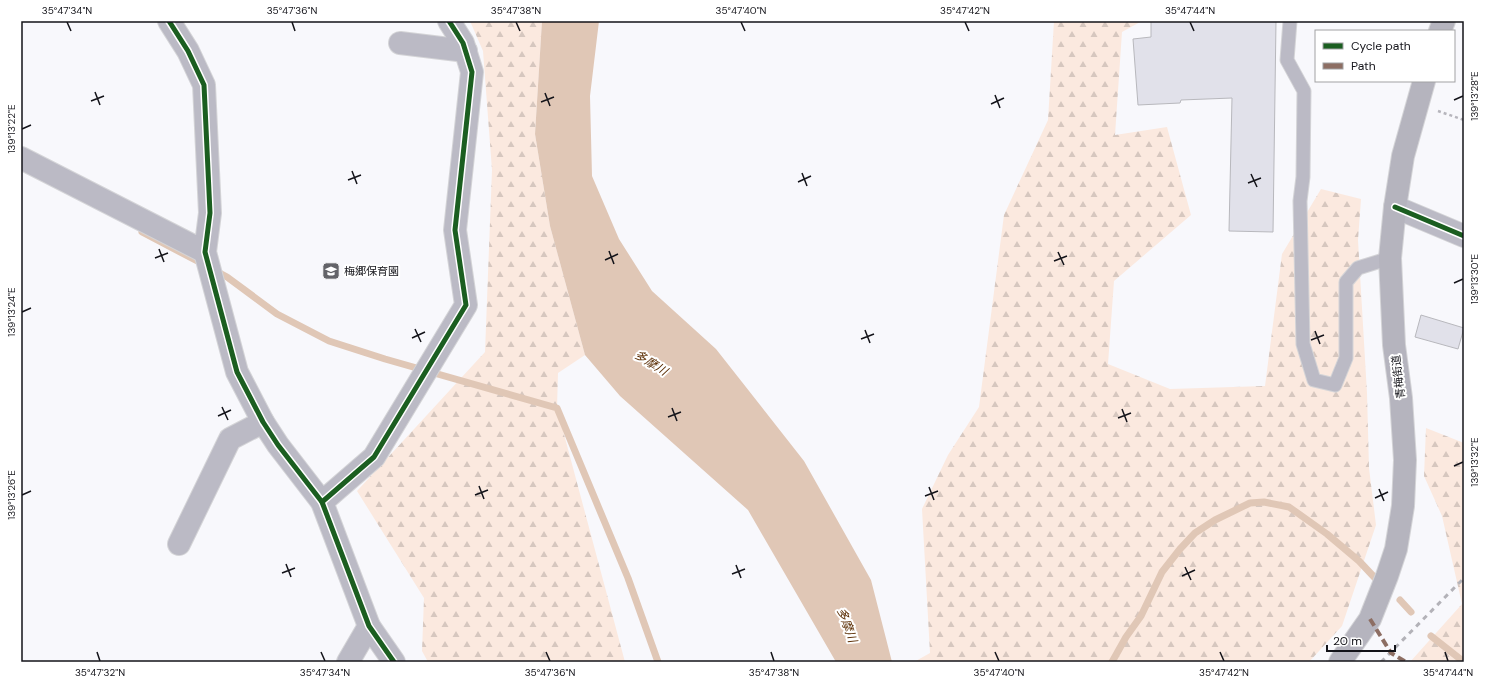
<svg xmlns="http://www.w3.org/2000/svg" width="1485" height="683" viewBox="0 0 1485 683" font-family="'DM Sans','Noto Sans JP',sans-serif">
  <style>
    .forest { fill: url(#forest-firs) }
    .water { fill: #e0c7b6 }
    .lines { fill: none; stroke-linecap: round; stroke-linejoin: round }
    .stream { stroke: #e0c7b6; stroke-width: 7 }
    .building { fill: #e1e1ea; stroke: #b8b8bd }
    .service-casing { stroke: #d4d4d7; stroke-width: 15 }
    .minor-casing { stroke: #d4d4d7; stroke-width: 24 }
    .trunk-casing { stroke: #d4d4d7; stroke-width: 24 }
    .path { stroke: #b6b5bc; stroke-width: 2.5; stroke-dasharray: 3 3; stroke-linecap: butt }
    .service { stroke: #bbbac5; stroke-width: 13 }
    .minor { stroke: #bbbac5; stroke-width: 22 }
    .trunk { stroke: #b5b4be; stroke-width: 22 }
    .rail { stroke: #b3b2b8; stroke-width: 3; stroke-dasharray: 5 5; stroke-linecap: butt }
    .quiet { stroke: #8d6e63; stroke-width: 4; stroke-dasharray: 8 4; stroke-linecap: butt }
    .cycleway-casing { stroke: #fff; stroke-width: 8 }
    .cycleway { stroke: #1b5e20; stroke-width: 5 }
    .ticks { fill: none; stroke: #131319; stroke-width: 1.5 }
    .labels { text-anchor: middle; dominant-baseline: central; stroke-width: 4; stroke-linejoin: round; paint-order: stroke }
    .poi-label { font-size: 11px; fill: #131319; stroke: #fff; text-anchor: start }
    .street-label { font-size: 11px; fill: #131319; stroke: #fff }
    .water-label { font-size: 12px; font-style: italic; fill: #592b00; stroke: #fff }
    .neatline { fill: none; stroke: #131319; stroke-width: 1.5 }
    .ticks-label { font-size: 10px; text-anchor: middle; fill: #131319 }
  </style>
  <defs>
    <pattern id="forest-firs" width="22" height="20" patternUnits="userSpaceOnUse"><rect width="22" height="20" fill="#fbe9df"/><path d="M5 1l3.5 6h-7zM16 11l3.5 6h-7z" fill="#d6c7bf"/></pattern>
  </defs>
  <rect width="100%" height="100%" fill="#f8f8fc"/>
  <g class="forest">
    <polygon points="470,21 542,21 535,134 550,226 585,355 558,373 557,408 625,662 428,662 422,651 424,598 357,491 485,352 492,170 483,51"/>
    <polygon points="1054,21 1142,21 1122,32 1115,135 1167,127 1191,215 1114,281 1108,364 1170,389 1265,386 1282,254 1321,189 1361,199 1358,240 1367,393 1369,468 1376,525 1342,626 1309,662 914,662 930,653 922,509 948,455 979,407 1004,215 1048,120"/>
    <polygon points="1426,428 1464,443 1464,662 1410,662 1462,604 1442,516 1424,476"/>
  </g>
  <polygon class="water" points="542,21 599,21 590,96 592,176 619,239 652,291 716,349 804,461 871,580 892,662 836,662 748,510 620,396 585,355 550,226 535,134"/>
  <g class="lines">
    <g class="stream">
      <polyline points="142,232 203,264"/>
      <polyline points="214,270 227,277 277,314 329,341 385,359 557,408 628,578 658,662"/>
      <polyline points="1400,600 1411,612"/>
      <polyline points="1431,636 1464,662"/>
      <polyline points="1112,662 1126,637 1141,616 1162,572 1180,549 1195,533 1215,520 1250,503 1264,502 1289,507 1327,534 1359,561 1375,578"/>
    </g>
  </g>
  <g class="building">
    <polygon points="1151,21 1276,21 1273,232 1229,231 1232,98 1181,100 1180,103 1138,105 1133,39 1151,37"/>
    <polygon points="1421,315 1464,328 1458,349 1415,337"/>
  </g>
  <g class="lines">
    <defs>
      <polyline id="service" points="1290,21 1287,60 1304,91 1303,177 1300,201 1303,344 1314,380 1335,385 1346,358 1346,282 1358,268 1390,258"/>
      <g id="minor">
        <polyline points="169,21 188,51 204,85 210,213 205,252 237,372 263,422 278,445 322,502 369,626 394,662"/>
        <polyline points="400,43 466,51"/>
        <polyline points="21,158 205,252"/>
        <polyline points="1395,207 1464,236"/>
        <polyline points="322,502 374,457 466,305 455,230 472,72 463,43 449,21"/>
        <polyline points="179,544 230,439 263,422"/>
        <polyline points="348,662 369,626"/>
      </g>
      <g id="trunk">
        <polyline points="1440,31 1444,21"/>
        <polyline points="1340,662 1370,619 1387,576 1396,549 1403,506 1405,460 1401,398 1394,345 1390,258 1395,207 1403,156 1424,81"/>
      </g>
    </defs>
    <use href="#service" class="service-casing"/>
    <use href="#minor" class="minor-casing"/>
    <use href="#trunk" class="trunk-casing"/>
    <polyline class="path" points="1438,111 1464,120"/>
    <use href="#service" class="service"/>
    <use href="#minor" class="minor"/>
    <use href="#trunk" class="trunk"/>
    <polyline class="rail" points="1381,662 1464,578"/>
    <polyline class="quiet" points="1370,619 1391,653 1406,662"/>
    <defs>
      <g id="cycleway">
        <polyline points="169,21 188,51 204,85 210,213 205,252 237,372 263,422 278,445 322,502 369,626 394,662"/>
        <polyline points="1395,207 1464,236"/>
        <polyline points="322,502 374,457 466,305 455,230 472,72 463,43 449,21"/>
      </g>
    </defs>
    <use href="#cycleway" class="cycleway-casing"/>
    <use href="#cycleway" class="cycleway"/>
  </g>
  <path class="ticks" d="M 67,22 L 71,31M 292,22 L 295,31M 516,22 L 520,31M 741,22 L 745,31M 965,22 L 969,31M 1190,22 L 1194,31M 95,92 L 100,105M 545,93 L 550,106M 995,95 L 1000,108M 1454,100 L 1463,96M 91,101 L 104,96M 541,102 L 554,97M 991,104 L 1004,98M 22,129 L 31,125M 352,171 L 357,184M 802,173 L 807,186M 1251,174 L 1257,187M 348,180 L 361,175M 798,182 L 811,176M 1248,183 L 1261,178M 159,249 L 164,262M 609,251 L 614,264M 1058,252 L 1064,265M 155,258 L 168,253M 605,260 L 618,254M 1054,261 L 1067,256M 1454,283 L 1463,279M 22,312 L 31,308M 415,329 L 421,342M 865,330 L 870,343M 1315,331 L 1320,344M 412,338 L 425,332M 861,339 L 874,334M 1311,340 L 1324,335M 222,407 L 228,420M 672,408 L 677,421M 1122,409 L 1127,422M 218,416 L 231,410M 668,417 L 681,412M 1118,418 L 1131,413M 1454,466 L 1463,462M 479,486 L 484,499M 929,487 L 934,500M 1379,489 L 1384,501M 22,495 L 31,491M 475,495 L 488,490M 925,496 L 938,491M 1375,498 L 1388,492M 286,564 L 291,577M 736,565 L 741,578M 1185,567 L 1191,580M 282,573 L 295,568M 732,574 L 745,569M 1182,576 L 1195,570M 97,652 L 100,661M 321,652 L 325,661M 546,652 L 550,661M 771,652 L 774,661M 995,652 L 999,661M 1220,652 L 1224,661M 1445,652 L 1448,661"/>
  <defs>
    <symbol id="school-square" viewBox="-11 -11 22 22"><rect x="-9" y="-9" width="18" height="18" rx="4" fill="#636368" stroke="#fff"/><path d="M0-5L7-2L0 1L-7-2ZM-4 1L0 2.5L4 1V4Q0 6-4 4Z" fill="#fff"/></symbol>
  </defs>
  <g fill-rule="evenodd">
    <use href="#school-square" x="321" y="261" width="20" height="20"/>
  </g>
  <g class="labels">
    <g class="poi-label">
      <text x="344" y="271">梅郷保育園</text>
    </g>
    <g class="street-label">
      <text transform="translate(1398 377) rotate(-97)">青梅街道</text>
    </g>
    <g class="water-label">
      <text transform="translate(651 363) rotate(32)">多摩川</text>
      <text transform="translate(847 625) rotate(70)">多摩川</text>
    </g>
  </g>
  <rect width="1485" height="683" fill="none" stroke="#ffffff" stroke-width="44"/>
  <rect x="1315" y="30" width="140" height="52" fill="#ffffff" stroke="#a1a1a3"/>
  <rect x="1323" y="43" width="20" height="6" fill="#1b5e20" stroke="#a1a1a3"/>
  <text x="1351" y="50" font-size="12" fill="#131319">Cycle path</text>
  <rect x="1323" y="63" width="20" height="6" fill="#8d6e63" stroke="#a1a1a3"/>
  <text x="1351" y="70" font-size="12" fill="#131319">Path</text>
  <path d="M1327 645v6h68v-6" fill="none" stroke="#131319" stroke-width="2"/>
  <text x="1333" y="645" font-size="12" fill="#131319" stroke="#ffffff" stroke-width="3" paint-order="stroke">20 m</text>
  <rect x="22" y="22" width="1441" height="639" class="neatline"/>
  <g class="ticks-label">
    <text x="67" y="14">35°47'34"N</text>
    <text x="292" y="14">35°47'36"N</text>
    <text x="516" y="14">35°47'38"N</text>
    <text x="741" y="14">35°47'40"N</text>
    <text x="965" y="14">35°47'42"N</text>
    <text x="1190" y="14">35°47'44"N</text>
    <text transform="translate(1474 96) rotate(-90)" y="4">139°13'28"E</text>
    <text transform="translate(11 129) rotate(-90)" y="4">139°13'22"E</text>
    <text transform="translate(1474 279) rotate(-90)" y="4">139°13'30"E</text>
    <text transform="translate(11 312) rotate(-90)" y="4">139°13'24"E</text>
    <text transform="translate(1474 462) rotate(-90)" y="4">139°13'32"E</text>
    <text transform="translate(11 495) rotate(-90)" y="4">139°13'26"E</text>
    <text x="100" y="676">35°47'32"N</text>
    <text x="325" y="676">35°47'34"N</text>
    <text x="550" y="676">35°47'36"N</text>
    <text x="774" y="676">35°47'38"N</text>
    <text x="999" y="676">35°47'40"N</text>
    <text x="1224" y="676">35°47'42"N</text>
    <text x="1448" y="676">35°47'44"N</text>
  </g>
</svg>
